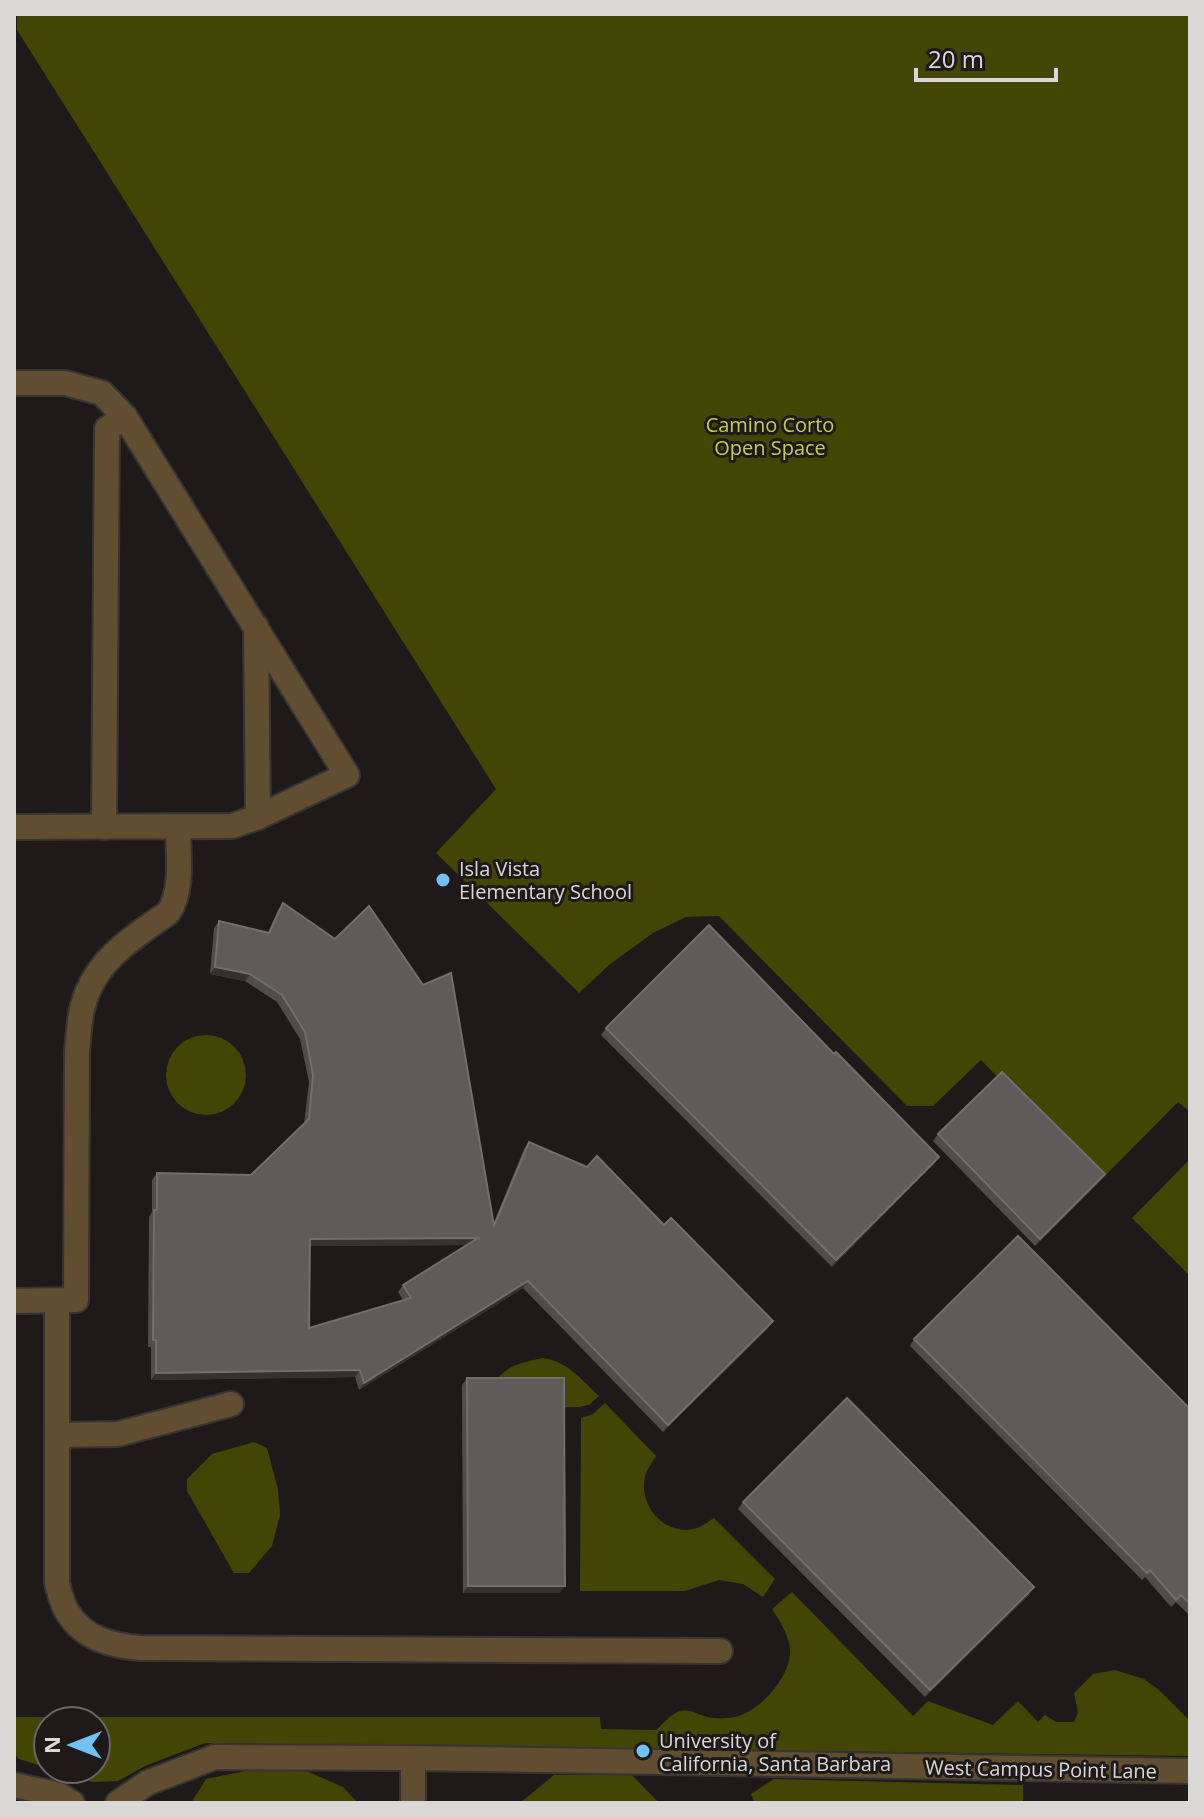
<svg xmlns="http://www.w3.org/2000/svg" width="1204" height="1817" viewBox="0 0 1204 1817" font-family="'Open Sans',sans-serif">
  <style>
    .green { fill: #434504 }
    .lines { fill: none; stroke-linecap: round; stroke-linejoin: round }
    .minor-casing { stroke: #373534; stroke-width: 28 }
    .minor { stroke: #614e30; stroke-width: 24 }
    .wall { fill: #4f4c4c; fill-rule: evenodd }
    .shaded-wall { fill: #353131 }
    .building { fill: #5e5b5a; stroke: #726e6e; stroke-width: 2; fill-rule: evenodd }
    .poi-dot { fill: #72c1f5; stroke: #1d1a19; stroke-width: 3 }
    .labels { text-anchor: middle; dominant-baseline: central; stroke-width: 6; stroke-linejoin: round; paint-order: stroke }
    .park-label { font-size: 20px; fill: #c7cc51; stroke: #1d1a19 }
    .poi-label { font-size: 20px; fill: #dad8d7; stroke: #1d1a19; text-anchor: start }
    .street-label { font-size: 20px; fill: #dad8d7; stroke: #1d1a19 }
  </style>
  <rect width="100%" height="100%" fill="#1d1a19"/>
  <g class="green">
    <polygon points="17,14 1190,14 1190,1112 1178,1102 1100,1181 981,1060 933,1106 907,1106 719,916 686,917 653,933 609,965 579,993 436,853 496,789 17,30"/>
    <circle cx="206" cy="1075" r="40"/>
    <polygon points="1190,1159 1190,1276 1132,1218"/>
    <path d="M 543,1358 C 567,1361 582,1380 599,1396 L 589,1405 L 579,1407 L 482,1408 C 482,1397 485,1393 492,1385 C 509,1364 517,1364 543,1358 Z"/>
    <path d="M 605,1403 L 656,1456 C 653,1461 648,1468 646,1473 C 636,1504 665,1538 697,1528 C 703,1526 709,1521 714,1518 L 775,1579 L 763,1597 L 743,1584 L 719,1580 L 685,1591 L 580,1591 L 581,1418 L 593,1414 Z"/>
    <polygon points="254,1442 267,1448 278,1489 280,1515 272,1546 249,1573 234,1573 187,1491 187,1479 212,1454"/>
    <path d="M 792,1592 L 913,1716 L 928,1701 L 993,1725 L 1018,1701 L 1038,1722 L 1045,1715 L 1056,1722 L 1074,1722 L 1078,1713 L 1074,1693 L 1093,1674 L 1115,1670 L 1144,1679 L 1159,1690 L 1190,1721 L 1190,1756 L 205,1743 L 145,1766 L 118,1781 L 93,1782 L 51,1769 L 96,1769 L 96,1721 L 48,1721 L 48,1768 L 19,1759 L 14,1754 L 14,1717 L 600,1717 L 601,1729 L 656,1730 C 663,1724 672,1713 680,1711 C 689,1709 696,1713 704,1716 C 712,1719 727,1719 735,1717 C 760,1712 793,1674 790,1648 C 788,1634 780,1621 772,1609 Z"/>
    <polygon points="255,1769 304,1770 343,1787 358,1803 191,1803 206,1779"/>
    <polygon points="554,1775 632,1775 659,1803 520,1803"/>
    <polygon points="774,1779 1023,1785 1023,1803 755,1803 751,1794"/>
  </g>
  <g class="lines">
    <defs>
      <g id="minor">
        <polyline points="14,383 65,383 102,393 125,417 347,775 258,817 232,826 14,827"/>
        <polyline points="256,627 258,817"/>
        <polyline points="104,827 107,429 125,417"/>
        <path d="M 14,1301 L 76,1300 L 77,1052 C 78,1040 79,1027 81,1014 C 90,964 129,940 168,913 C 184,890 178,854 178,827"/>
        <path d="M 57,1301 L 57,1583 C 60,1593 62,1605 68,1613 C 84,1639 113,1646 141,1648 L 720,1651"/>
        <polyline points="57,1435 118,1434 231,1404"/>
        <polyline points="413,1758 1190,1771"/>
        <polyline points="14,1785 59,1795 72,1803"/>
        <polyline points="118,1803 147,1783 215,1757 413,1758 413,1803"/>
      </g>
    </defs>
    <use href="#minor" class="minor-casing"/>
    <use href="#minor" class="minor"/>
  </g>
  <g class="wall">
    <path d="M 283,903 L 494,1222 L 524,1149 L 529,1142 L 664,1225 L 768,1328 L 663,1432 L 523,1288 L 359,1390 L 355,1377 L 151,1380 L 151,1347 L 148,1347 L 149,1217 L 152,1212 L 152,1180 L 157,1173 L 251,1175 L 304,1124 L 309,1082 L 300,1039 L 277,1002 L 245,981 L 210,974 L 214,928 L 219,921 L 268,933 L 278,910 ZM 467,1245 L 403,1285 L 398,1292 L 403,1300 L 309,1328 L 309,1246 Z"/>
    <polygon points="606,1028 834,1054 934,1164 832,1267 601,1035"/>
    <polygon points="938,1134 1105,1174 1100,1181 1035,1246 933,1141"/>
    <polygon points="914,1339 1190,1409 1190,1616 1176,1602 1171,1607 1145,1577 1142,1580 910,1346"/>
    <polygon points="467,1378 560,1593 463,1593 462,1385"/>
    <polygon points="743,1502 1030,1594 925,1697 738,1509"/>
  </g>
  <g class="shaded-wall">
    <polygon points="215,967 250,974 245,981 210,974"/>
    <polygon points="939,1157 934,1164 832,1267 836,1260"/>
    <polygon points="1105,1174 1100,1181 1035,1246 1040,1239"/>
    <polygon points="478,1238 473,1245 305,1246 310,1239"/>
    <polygon points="528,1281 523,1288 359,1390 364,1383"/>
    <polygon points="773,1321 768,1328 663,1432 668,1425"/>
    <polygon points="360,1370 355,1377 151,1380 156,1373"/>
    <polygon points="468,1586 565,1586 560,1593 463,1593"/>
    <polygon points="1034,1587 1030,1594 925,1697 930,1690"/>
  </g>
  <g class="building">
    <path d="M 283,903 L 335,939 L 369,906 L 423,985 L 451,973 L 494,1226 L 529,1142 L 587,1167 L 597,1156 L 664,1225 L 671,1218 L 773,1321 L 668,1425 L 528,1281 L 364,1383 L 360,1370 L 156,1373 L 156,1340 L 153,1340 L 154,1210 L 157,1210 L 157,1173 L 251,1175 L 309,1119 L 313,1075 L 305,1032 L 282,995 L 250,974 L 215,967 L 219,921 L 269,933 ZM 478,1238 L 403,1285 L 411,1298 L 309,1328 L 310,1239 Z"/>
    <polygon points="709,925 834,1054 836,1052 939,1157 836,1260 606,1028"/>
    <polygon points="1002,1072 1105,1174 1040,1239 938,1134"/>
    <polygon points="1018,1236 1190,1409 1190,1604 1181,1595 1176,1600 1150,1570 1147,1573 914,1339"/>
    <polygon points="467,1378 564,1378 565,1586 468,1586"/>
    <polygon points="847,1398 1034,1587 930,1690 743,1502"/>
  </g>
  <g class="poi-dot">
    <circle cx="443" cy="880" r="8"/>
    <circle cx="643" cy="1751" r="8"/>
  </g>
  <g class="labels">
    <g class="park-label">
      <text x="770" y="424">Camino Corto<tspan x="770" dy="23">Open Space</tspan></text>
    </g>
    <g class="poi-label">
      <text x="459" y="868">Isla Vista<tspan x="459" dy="23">Elementary School</tspan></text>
      <text x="659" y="1740">University of<tspan x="659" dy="23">California, Santa Barbara</tspan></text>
    </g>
    <g class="street-label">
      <text transform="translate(1041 1769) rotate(1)">West Campus Point Lane</text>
    </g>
  </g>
  <rect width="1204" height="1817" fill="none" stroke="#dad8d7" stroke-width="32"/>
  <g transform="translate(72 1745) rotate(270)"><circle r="38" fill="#1d1a19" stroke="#696665" stroke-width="2"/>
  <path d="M0-6L14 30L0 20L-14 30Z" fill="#72c1f5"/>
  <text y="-12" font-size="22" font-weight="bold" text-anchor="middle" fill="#dad8d7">N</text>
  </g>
  <path d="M916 68v12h140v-12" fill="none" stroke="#dad8d7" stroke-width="4"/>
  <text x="928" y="68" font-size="24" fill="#dad8d7" stroke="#1d1a19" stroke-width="6" paint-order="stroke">20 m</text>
</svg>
